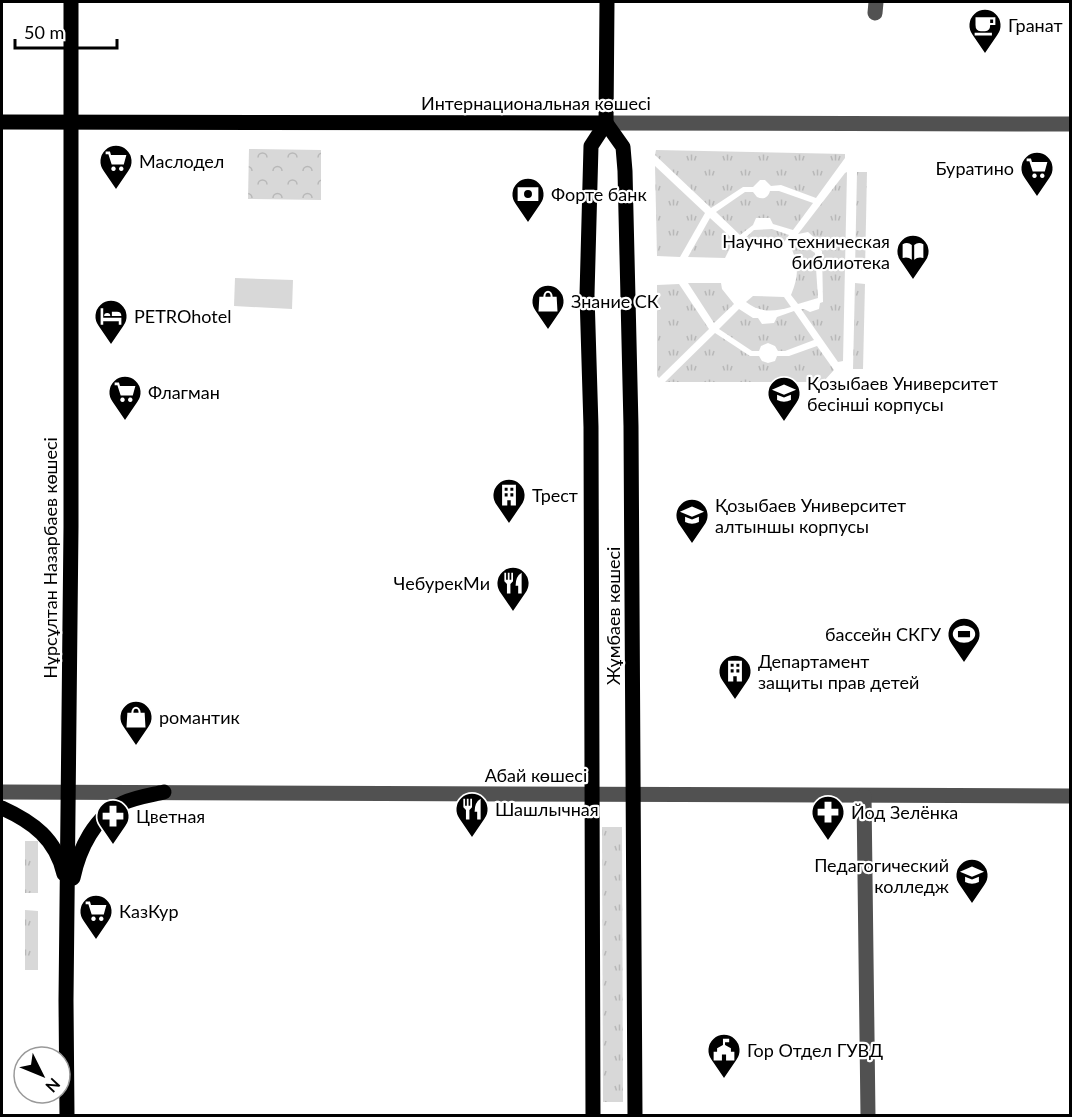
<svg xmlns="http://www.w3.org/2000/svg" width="1072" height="1117" viewBox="0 0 1072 1117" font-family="Lato,sans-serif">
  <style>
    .grass { fill: url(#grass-tufts) }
    .forest { fill: url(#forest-crowns) }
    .park { fill: #d8d8d8 }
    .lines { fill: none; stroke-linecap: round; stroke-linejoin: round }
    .minor { stroke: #515151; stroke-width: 15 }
    .major { stroke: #000; stroke-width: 15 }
    .labels { text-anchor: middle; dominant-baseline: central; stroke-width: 4.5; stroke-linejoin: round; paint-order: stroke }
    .poi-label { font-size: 18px; fill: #000; stroke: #fff; text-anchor: start }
    .street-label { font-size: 18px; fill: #000; stroke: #fff }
  </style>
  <defs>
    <pattern id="grass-tufts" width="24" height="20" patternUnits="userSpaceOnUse" patternTransform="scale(1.5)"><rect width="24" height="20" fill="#d8d8d8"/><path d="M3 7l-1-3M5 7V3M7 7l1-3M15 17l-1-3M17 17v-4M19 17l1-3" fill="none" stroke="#b8b8b8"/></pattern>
    <pattern id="forest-crowns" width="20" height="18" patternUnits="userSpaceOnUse" patternTransform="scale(1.5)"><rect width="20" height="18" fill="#d8d8d8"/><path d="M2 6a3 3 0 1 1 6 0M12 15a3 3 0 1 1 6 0" fill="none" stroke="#b8b8b8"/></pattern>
  </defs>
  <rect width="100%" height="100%" fill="#fff"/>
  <g class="grass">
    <polygon points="656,150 845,154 845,158 816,198 781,185 771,186 765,180 760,180 753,187 743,187 711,208 655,155"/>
    <polygon points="655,166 705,213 680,257 657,256"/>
    <polygon points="847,172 843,361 838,362 801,309 804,309 810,312 819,309 820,303 823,302 822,251 819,248 818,241 808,232 798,234 845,173"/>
    <polygon points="857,172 867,172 865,270 855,269"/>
    <path d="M 770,191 L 779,191 L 813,203 L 793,230 L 773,224 L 770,218 L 756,218 L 753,225 L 740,235 L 716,212 L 745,192 L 753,192 L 757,197 C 763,200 768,198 770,191 Z"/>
    <polygon points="710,218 734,240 725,258 688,257"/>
    <polygon points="772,229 789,235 782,245 750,245 744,239 754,230"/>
    <path d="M 795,239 L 815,253 L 818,298 L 798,304 L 791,295 C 799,275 799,265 790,245 Z"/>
    <polygon points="688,283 721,283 722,289 734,304 714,323"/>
    <polygon points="855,283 865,284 863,369 853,369"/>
    <polygon points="679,284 709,329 659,378 657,376 657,285"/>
    <path d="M 753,296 L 784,297 L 791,307 C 774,312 760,313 746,302 Z"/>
    <polygon points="739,309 753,318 758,318 762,324 774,323 777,317 794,311 814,340 785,351 778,351 775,346 768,343 761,346 759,351 752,351 719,329"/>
    <polygon points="715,333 750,356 759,356 762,361 768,363 775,361 777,356 789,356 817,346 834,370 823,382 665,382"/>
    <polygon points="602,827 622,827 623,1102 603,1102"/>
    <rect x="25" y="841" width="13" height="52"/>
    <polygon points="25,910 38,911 38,970 25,970"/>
  </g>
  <polygon class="forest" points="249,149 321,150 321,200 248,199"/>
  <polygon class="park" points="235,278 293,280 292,309 234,306"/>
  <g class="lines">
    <g class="minor">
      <polyline points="875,13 876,2"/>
      <polyline points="606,123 1070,124"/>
      <polyline points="2,792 1070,796"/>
      <polyline points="864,796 868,1116"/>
    </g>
    <g class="major">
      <polyline points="2,122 606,123"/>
      <polyline points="606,123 623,147 625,171 631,426 635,1116"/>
      <path d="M 2,808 C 33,822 56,839 64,874"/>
      <path d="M 73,878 C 79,849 95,816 123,803 C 136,797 151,795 164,792"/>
      <polyline points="67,1116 66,1000 71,527 71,2"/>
      <polyline points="593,1116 591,427 587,295 591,146 606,123 607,2"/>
    </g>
  </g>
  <defs>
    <symbol id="cafe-pin" viewBox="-11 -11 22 30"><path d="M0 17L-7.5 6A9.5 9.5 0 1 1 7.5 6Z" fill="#000" stroke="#fff"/><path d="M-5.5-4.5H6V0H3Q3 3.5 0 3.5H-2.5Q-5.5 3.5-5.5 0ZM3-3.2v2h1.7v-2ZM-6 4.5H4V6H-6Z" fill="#fff"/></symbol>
    <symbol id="supermarket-pin" viewBox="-11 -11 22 30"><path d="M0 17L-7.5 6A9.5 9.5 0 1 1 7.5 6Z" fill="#000" stroke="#fff"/><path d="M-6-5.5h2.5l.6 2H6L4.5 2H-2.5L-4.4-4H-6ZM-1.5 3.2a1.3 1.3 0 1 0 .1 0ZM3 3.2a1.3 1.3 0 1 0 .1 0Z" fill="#fff"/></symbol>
    <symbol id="bank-pin" viewBox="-11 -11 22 30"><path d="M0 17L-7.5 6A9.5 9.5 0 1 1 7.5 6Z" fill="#000" stroke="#fff"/><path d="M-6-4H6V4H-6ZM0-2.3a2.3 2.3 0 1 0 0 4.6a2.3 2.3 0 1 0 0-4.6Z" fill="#fff"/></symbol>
    <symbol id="library-pin" viewBox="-11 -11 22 30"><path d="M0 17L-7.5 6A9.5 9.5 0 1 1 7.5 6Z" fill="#000" stroke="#fff"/><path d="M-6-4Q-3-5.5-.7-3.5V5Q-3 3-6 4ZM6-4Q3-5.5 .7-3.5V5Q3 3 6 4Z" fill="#fff"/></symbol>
    <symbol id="shop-pin" viewBox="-11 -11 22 30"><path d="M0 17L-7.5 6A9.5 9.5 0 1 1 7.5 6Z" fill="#000" stroke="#fff"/><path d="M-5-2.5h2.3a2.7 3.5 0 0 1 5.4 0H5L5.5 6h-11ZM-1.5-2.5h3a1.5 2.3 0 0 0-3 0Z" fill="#fff"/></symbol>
    <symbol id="hotel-pin" viewBox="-11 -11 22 30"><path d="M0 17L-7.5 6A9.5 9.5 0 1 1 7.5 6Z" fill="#000" stroke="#fff"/><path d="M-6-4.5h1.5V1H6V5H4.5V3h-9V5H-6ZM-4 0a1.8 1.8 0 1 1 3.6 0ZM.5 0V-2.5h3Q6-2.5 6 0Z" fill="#fff"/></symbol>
    <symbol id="university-pin" viewBox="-11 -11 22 30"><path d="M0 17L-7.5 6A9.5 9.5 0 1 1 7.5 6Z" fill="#000" stroke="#fff"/><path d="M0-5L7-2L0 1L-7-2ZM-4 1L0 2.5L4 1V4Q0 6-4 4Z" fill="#fff"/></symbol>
    <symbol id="building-pin" viewBox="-11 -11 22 30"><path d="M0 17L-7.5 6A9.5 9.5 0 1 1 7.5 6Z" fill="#000" stroke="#fff"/><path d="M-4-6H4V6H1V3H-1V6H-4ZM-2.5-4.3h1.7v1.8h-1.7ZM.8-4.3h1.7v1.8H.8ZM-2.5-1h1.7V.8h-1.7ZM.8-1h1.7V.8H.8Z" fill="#fff"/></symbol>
    <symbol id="restaurant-pin" viewBox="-11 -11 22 30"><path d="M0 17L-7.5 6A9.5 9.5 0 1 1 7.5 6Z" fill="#000" stroke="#fff"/><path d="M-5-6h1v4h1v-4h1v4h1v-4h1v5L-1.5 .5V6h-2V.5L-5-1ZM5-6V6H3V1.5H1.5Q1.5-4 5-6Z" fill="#fff"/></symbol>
    <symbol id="stadium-pin" viewBox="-11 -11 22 30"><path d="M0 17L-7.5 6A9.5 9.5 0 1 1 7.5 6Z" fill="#000" stroke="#fff"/><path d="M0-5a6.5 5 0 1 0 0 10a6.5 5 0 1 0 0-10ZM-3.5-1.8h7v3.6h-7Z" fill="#fff"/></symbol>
    <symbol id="pharmacy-pin" viewBox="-11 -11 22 30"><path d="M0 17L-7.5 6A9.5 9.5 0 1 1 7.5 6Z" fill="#000" stroke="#fff"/><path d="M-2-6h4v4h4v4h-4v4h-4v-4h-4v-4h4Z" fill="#fff"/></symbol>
    <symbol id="school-pin" viewBox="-11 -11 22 30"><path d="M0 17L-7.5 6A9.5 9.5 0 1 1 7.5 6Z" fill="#000" stroke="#fff"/><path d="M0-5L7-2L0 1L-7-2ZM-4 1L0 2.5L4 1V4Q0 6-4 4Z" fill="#fff"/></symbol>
    <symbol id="civic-pin" viewBox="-11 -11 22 30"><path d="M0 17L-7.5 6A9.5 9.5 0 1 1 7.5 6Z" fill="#000" stroke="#fff"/><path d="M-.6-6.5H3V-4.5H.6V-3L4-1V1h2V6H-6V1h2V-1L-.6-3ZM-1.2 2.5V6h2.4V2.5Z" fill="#fff"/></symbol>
  </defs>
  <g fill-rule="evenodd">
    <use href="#cafe-pin" x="966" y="6" width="38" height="52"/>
    <use href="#supermarket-pin" x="97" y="142" width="38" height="52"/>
    <use href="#supermarket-pin" x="1018" y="149" width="38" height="52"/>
    <use href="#bank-pin" x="509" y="175" width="38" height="52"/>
    <use href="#library-pin" x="894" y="232" width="38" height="52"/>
    <use href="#shop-pin" x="529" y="282" width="38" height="52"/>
    <use href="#hotel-pin" x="92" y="297" width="38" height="52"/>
    <use href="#supermarket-pin" x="106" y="373" width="38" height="52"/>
    <use href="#university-pin" x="765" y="374" width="38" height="52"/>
    <use href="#building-pin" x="490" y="476" width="38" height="52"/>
    <use href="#university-pin" x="673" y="496" width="38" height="52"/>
    <use href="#restaurant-pin" x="494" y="564" width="38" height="52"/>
    <use href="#stadium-pin" x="945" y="615" width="38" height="52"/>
    <use href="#building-pin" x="716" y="652" width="38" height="52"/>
    <use href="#shop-pin" x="117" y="698" width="38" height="52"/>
    <use href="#restaurant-pin" x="453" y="790" width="38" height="52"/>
    <use href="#pharmacy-pin" x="809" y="793" width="38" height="52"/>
    <use href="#pharmacy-pin" x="94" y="797" width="38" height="52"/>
    <use href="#school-pin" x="953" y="856" width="38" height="52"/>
    <use href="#supermarket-pin" x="77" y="892" width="38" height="52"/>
    <use href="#civic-pin" x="705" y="1031" width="38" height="52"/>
  </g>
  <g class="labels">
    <g class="poi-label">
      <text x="1008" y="25">Гранат</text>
      <text x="139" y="161">Маслодел</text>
      <text x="1014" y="168" text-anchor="end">Буратино</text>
      <text x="551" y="194">Форте банк</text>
      <text x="890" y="241" text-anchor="end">Научно техническая<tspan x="890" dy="21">библиотека</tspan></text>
      <text x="571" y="301">Знание СК</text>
      <text x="134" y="316">PETROhotel</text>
      <text x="807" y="383">Қозыбаев Университет<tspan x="807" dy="21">бесінші корпусы</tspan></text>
      <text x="148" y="392">Флагман</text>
      <text x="532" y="495">Трест</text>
      <text x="715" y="505">Қозыбаев Университет<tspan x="715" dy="21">алтыншы корпусы</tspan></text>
      <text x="490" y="583" text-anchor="end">ЧебурекМи</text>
      <text x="941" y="634" text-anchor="end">бассейн СКГУ</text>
      <text x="758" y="661">Департамент<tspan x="758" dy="21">защиты прав детей</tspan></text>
      <text x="159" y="717">романтик</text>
      <text x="495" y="809">Шашлычная</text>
      <text x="851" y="812">Йод Зелёнка</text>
      <text x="136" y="816">Цветная</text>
      <text x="949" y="865" text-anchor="end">Педагогический<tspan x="949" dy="21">колледж</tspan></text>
      <text x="119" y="911">КазКур</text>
      <text x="747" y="1050">Гор Отдел ГУВД</text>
    </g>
    <g class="street-label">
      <text x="536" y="103">Интернациональная көшесі</text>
      <text transform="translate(50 558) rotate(-90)">Нұрсұлтан Назарбаев көшесі</text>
      <text transform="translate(613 616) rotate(-90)">Жұмбаев көшесі</text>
      <text x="536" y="775">Абай көшесі</text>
    </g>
  </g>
  <rect width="1072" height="1117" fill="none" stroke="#000000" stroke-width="6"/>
  <g transform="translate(42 1075) rotate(133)"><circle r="28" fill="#ffffff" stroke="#999999" stroke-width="1.5"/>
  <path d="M0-4.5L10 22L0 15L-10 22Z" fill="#000000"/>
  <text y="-9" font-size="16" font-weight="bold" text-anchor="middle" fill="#000000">N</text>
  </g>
  <path d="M15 39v9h102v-9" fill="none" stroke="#000000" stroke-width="3"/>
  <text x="24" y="39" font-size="18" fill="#000000" stroke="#ffffff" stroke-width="4.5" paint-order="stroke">50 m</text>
</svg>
